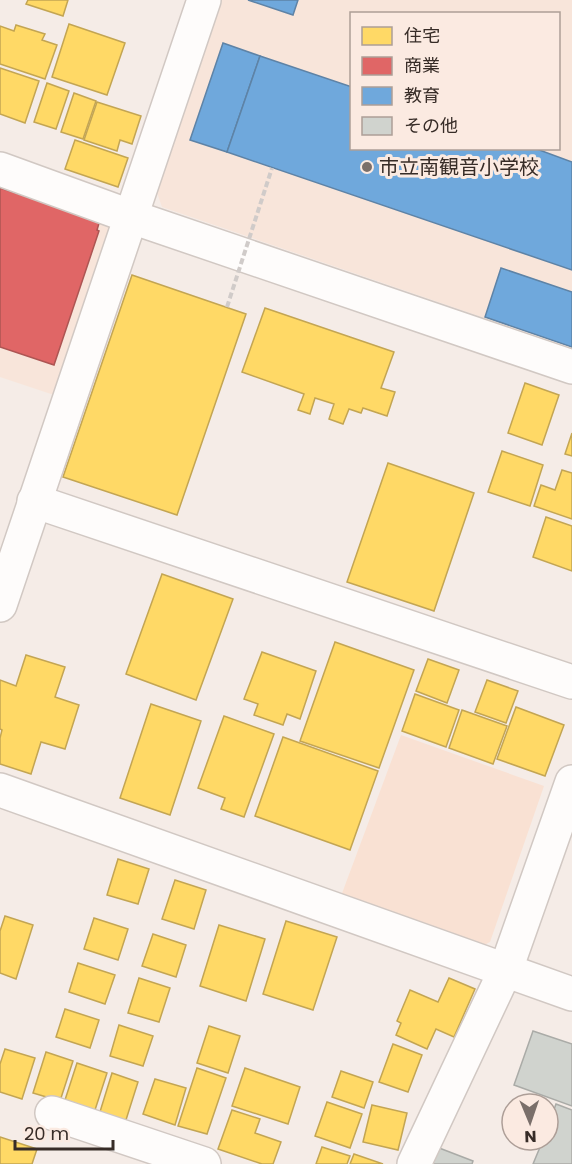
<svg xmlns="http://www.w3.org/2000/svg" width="572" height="1164" viewBox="0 0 572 1164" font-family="Poppins,'Noto Sans JP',sans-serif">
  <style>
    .built { fill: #f8e5da; fill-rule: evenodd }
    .green { fill: #f9e1d3 }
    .homes { fill: #ffd966; stroke: #c3a553; stroke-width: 1.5 }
    .shops { fill: #e06666; stroke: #ad5553; stroke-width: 1.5 }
    .schools { fill: #6fa8dc; stroke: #5e83a6; stroke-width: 1.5 }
    .building { fill: #d0d3ce; stroke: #aaaba7; stroke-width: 1.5 }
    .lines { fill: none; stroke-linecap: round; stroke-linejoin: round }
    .minor-casing { stroke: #d1c8c3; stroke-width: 36 }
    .minor { stroke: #fefcfb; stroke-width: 33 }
    .path-bridge { stroke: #d0cbc9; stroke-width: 4; stroke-dasharray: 6 3; stroke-linecap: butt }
    .poi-dot { fill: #7a6f6a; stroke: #fbeae1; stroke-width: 2 }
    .labels { text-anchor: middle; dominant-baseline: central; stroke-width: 6; stroke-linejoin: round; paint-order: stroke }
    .poi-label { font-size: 20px; fill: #372c27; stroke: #fbeae1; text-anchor: start }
  </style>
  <rect width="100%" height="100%" fill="#f5ece7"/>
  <g class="built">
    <path d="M 217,0 L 572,0 L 572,348 L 162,207 L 155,187 ZM 352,14 L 558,14 L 558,148 L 352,148 Z"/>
    <polygon points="0,177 118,216 57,396 0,377"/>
  </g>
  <polygon class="green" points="401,735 544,786 490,942 482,946 341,896"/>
  <g class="homes">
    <polygon points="28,0 68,0 63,16 26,4"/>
    <polygon points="69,24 125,43 107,95 52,77"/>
    <polygon points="16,25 45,34 42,40 57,45 45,79 0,64 0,26 14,31"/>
    <polygon points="0,68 39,81 25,123 0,114"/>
    <polygon points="47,83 69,91 56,129 34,122"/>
    <polygon points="74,93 96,101 83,139 61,132"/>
    <polygon points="97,102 141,116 132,144 120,140 117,151 84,140"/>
    <polygon points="75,140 128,158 118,187 65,169"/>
    <polygon points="132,275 246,314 177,515 63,477"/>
    <polygon points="265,308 394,352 381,388 395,392 387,416 363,408 361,413 349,409 343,424 329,419 334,404 315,398 310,414 298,410 304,394 242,372"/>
    <polygon points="525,383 559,395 542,445 508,433"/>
    <polygon points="572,433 572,456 565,454"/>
    <polygon points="502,451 543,465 530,506 488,492"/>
    <polygon points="388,463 474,493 434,611 347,582"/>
    <polygon points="562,470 572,473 572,519 534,506 541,485 555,490"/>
    <polygon points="546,517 572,526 572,571 533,557"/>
    <polygon points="162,574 233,599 196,700 126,674"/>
    <polygon points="335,642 414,670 379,768 300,741"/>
    <polygon points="262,652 316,671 300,719 287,714 283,725 254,715 258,704 244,699"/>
    <polygon points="26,655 65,667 55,697 79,705 65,749 41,742 31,774 0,764 0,738 2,730 0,729 0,680 16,686"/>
    <polygon points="428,659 459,670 447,703 416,691"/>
    <polygon points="487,680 518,691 506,723 475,712"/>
    <polygon points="415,694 459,710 446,747 402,731"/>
    <polygon points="151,704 201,721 170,815 120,798"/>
    <polygon points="516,707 564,725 545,776 497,759"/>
    <polygon points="462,710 507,726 493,764 449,748"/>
    <polygon points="224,716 274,734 244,817 221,809 225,798 198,788"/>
    <polygon points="283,737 378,771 350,850 255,816"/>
    <polygon points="118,859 149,869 138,904 107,895"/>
    <polygon points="175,880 206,890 194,929 162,919"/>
    <polygon points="5,916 33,925 16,979 0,973 0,931"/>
    <polygon points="94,918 128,929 118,960 84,949"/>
    <polygon points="286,921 337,937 313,1010 263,994"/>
    <polygon points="219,925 265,939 246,1001 200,986"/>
    <polygon points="153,934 186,945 176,977 142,966"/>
    <polygon points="78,963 115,975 105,1004 69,992"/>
    <polygon points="139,978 170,988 159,1022 128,1013"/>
    <polygon points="449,978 475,989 454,1037 436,1029 427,1049 396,1035 401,1023 397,1021 410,990 438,1002"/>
    <polygon points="65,1009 99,1020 90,1048 56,1037"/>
    <polygon points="119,1025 153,1036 143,1066 110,1056"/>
    <polygon points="209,1026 240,1036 228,1073 197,1063"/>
    <polygon points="393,1044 422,1055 408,1092 379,1082"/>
    <polygon points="5,1049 35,1058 22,1099 0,1092 0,1064"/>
    <polygon points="46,1052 73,1061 60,1101 33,1093"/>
    <polygon points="77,1063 107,1073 94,1113 64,1103"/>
    <polygon points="197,1068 226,1078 207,1134 178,1126"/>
    <polygon points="245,1068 300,1087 288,1124 232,1106"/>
    <polygon points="341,1071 373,1082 364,1108 332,1097"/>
    <polygon points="112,1073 138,1082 125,1123 99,1115"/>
    <polygon points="155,1079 186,1088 175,1125 143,1114"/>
    <polygon points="327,1102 362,1114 350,1148 315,1136"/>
    <polygon points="372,1105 407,1113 398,1150 363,1142"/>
    <polygon points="232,1110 260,1119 255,1133 281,1142 273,1164 262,1164 218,1149"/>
    <polygon points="0,1137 37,1149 32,1164 0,1164"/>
    <polygon points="322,1147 350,1156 347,1164 316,1164"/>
    <polygon points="354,1154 383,1164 350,1164"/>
  </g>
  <polygon class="shops" points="0,188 100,220 97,230 99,231 54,365 0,347"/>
  <g class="schools">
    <polygon points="248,0 298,0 293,15"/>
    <polygon points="223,43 260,56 227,152 190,140"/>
    <polygon points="260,56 352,87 352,148 534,148 572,162 572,270 227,152"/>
    <polygon points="501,268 572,292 572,347 485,317"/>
  </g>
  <g class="building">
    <polygon points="533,1031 572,1044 572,1106 514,1085"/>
    <polygon points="556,1104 572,1110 572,1164 533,1164 543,1140 548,1140 548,1126"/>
    <polygon points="434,1146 473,1161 472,1164 427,1164"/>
  </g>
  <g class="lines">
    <defs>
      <g id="minor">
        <polyline points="0,169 132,217 572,367"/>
        <polyline points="34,501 572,682"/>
        <polyline points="0,605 204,0"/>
        <polyline points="0,790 572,994"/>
        <polyline points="52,1113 204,1164"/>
        <polyline points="414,1164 506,969 572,782"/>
      </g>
    </defs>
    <use href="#minor" class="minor-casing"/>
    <use href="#minor" class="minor"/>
    <polyline class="path-bridge" points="227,307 272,168"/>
  </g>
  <circle class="poi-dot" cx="367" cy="167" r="6"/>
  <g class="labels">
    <g class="poi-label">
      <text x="379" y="167">市立南観音小学校</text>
    </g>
  </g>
  <rect x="350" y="12" width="210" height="138" fill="#fbeae1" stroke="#ad9e97" stroke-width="1.5"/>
  <rect x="362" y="27" width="30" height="18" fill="#ffd966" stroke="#ad9e97" stroke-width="1.5"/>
  <text x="404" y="42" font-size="18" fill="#372c27">住宅</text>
  <rect x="362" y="57" width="30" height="18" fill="#e06666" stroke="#ad9e97" stroke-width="1.5"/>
  <text x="404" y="72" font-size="18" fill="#372c27">商業</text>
  <rect x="362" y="87" width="30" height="18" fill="#6fa8dc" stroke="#ad9e97" stroke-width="1.5"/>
  <text x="404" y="102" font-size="18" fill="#372c27">教育</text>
  <rect x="362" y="117" width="30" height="18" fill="#d0d3ce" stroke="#ad9e97" stroke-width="1.5"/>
  <text x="404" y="132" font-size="18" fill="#372c27">その他</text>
  <g transform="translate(530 1122) rotate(178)"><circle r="28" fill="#fbeae1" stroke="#ad9e97" stroke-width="1.5"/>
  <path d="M0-4.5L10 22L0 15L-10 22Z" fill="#7a6f6a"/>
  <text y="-9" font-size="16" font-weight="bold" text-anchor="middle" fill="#372c27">N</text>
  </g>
  <path d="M15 1140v9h98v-9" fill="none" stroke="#372c27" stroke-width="3"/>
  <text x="24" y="1140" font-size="18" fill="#372c27" stroke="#fbeae1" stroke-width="4.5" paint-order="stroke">20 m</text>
</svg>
